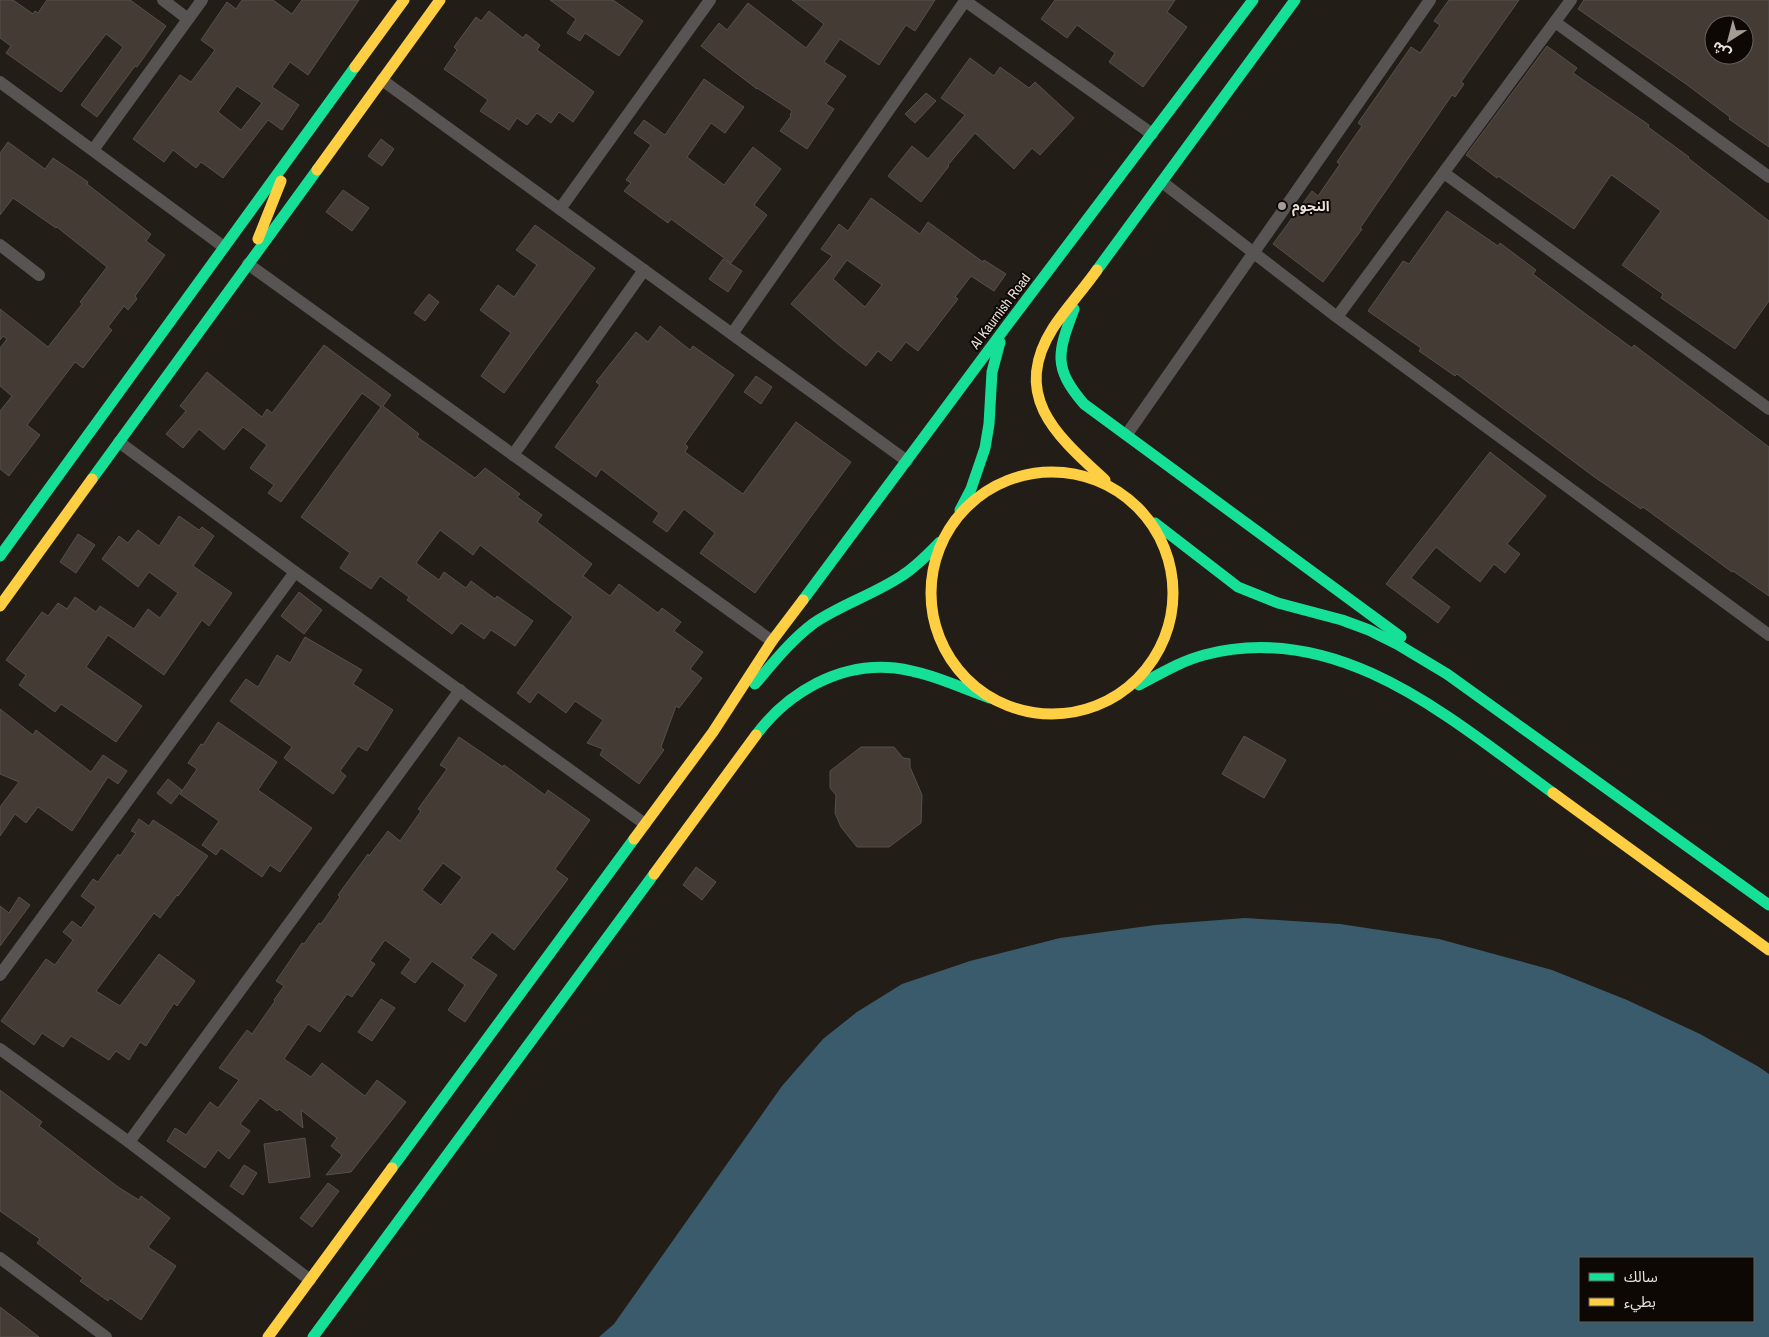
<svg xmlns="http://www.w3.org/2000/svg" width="1769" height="1337" viewBox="0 0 1769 1337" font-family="'Archivo Narrow','Noto Sans Arabic',sans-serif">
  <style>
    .water { fill: #3a5b6c; fill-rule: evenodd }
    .building { fill: #443b35; stroke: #554f4a; fill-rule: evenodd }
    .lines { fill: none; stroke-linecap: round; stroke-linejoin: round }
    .street { stroke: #585453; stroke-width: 12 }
    .fast { stroke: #16e098; stroke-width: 11 }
    .slow { stroke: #ffcf43; stroke-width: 11 }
    .poi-dot { fill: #a49c95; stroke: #0d0804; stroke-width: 2 }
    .labels { text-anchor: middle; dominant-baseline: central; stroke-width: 4; stroke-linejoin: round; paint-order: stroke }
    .poi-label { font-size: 14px; font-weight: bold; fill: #e9e0d9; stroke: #0d0804; text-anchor: start }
    .street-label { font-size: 14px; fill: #e9e0d9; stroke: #0d0804 }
  </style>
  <rect width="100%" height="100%" fill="#231d17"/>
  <path class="water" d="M 1245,918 L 1340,924 L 1439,939 L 1552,970 L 1627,1000 L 1700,1034 L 1759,1067 L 1769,1074 L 1769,1337 L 599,1337 L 614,1324 L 782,1086 L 823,1039 L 857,1012 L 902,984 L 970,961 L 1060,938 L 1155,925 ZM 1580,1258 L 1753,1258 L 1753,1321 L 1580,1321 Z"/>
  <g class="building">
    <polygon points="0,0 13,0 33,14 35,11 38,13 47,0 130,0 166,26 137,67 135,66 97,117 81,105 123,47 106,34 61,92 6,53 11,46 0,38"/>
    <path d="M 242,0 L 273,0 L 292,14 L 302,0 L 359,0 L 308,75 L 290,62 L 272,87 L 299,105 L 282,130 L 268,120 L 223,178 L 201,162 L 196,168 L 173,150 L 164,162 L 133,139 L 180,75 L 191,82 L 215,50 L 201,40 L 227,2 L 236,9 ZM 237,86 L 262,103 L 241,130 L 218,112 Z"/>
    <polygon points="550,0 613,0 643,21 619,56 585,33 580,41 567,33 576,19"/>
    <polygon points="792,0 935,0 915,31 906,25 879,65 840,39 824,62 846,76 826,104 834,109 807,149 780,131 791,116 790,115 792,111 757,88 757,89 701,46 719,23 727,30 748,3 806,48 824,24"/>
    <polygon points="1055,0 1175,0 1167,12 1187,27 1143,87 1109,62 1115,53 1077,25 1067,38 1041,19"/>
    <polygon points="1449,0 1519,0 1461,82 1464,84 1455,97 1452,95 1360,228 1362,229 1323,282 1273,244 1312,191 1318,196 1340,164 1337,162 1362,126 1358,123 1411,47 1420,53 1440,25 1434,21"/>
    <path d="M 1584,0 L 1769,0 L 1769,147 L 1729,119 L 1730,117 L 1686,84 L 1578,9 ZM 1714,25 L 1744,25 L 1744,55 L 1714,55 Z"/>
    <polygon points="489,11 523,38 526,34 540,45 537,50 594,92 573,122 559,112 551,123 537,113 527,125 517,118 509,130 480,111 488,100 444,69 457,50 454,47 476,17 481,21"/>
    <polygon points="1547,46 1577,68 1573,73 1649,125 1648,127 1689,157 1688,158 1769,221 1769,301 1735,349 1661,298 1663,294 1622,265 1661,211 1613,176 1611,175 1574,229 1498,176 1497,178 1466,155"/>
    <polygon points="970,58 994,76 1000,67 1029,88 1035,82 1074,118 1040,155 1032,148 1014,169 975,133 948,165 949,166 921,202 888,176 912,146 928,159 965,115 941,98"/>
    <polygon points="704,79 744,107 725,133 711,123 687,157 724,185 753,147 781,169 754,205 767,215 731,263 671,219 668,223 624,191 631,183 626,180 651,145 634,133 644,120 665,135"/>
    <polygon points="926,93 936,101 915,123 905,114"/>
    <polygon points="381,139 394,149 382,166 368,156"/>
    <polygon points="8,142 45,169 53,158 88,182 87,184 151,234 146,241 165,255 135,296 137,299 128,310 124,306 108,327 112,330 83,368 75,362 27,425 40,435 9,476 0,469 0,411 12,396 0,386 0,348 7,339 3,336 0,340 0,309 48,347 82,304 80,302 107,267 57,227 56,228 13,198 0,215 0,153"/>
    <polygon points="343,190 369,208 352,231 326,212"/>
    <path d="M 871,198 L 920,234 L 928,222 L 983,262 L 984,260 L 1006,274 L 994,291 L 971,276 L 955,297 L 958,299 L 918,351 L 906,342 L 891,361 L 878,351 L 866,366 L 840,346 L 791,304 L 832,256 L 821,249 L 839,224 L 848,231 ZM 847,260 L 882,285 L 865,307 L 833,279 Z"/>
    <polygon points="1447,211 1498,246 1500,243 1536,270 1533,274 1579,309 1632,348 1634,345 1769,447 1769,596 1733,571 1732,572 1643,507 1641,509 1593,476 1457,374 1455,376 1419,351 1421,348 1368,311 1403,261 1409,264"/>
    <polygon points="535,225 595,268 504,393 481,376 511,333 480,310 498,285 514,297 537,265 516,250"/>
    <polygon points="723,259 742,271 728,292 709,279"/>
    <polygon points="429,294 439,302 425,321 414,313"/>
    <polygon points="660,326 690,350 693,346 734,375 685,444 688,447 685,452 743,494 796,422 851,462 755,593 700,553 715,533 684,509 667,532 653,522 659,513 601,469 596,477 555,447 600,385 596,382 636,332 648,342"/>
    <polygon points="324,345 391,395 383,406 419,434 417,437 475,478 485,468 520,494 517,497 542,515 537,522 592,564 583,576 610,596 619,584 658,613 662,608 681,622 674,631 703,652 690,669 702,678 679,708 676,706 661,747 664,750 639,784 600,755 603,749 587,743 603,720 575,701 566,713 538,692 530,703 517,693 573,617 480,545 473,555 440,530 416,563 439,580 444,572 466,588 471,581 495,599 497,596 533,621 515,646 491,630 484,639 461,623 452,634 407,600 409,597 380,576 371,589 340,568 350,553 301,517 381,407 362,393 281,502 268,493 274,485 250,468 267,445 243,427 224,450 199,429 183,448 166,434 186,411 180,406 207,372 262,417 267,409 272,413"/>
    <polygon points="756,376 772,387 761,404 744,392"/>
    <polygon points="1490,452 1546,496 1507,544 1520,554 1505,573 1494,564 1480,582 1436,547 1411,578 1450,607 1438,623 1386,584"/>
    <polygon points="179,516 199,530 202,527 214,536 193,566 232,593 209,626 202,620 164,675 108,635 86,667 142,706 116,742 61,704 55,712 19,685 26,675 6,660 42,612 48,616 58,603 67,609 75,597 96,612 100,606 134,629 148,609 160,618 178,593 149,572 138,587 102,559 119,536 128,543 138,530 159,546"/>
    <polygon points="78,534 95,545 76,573 60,562"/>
    <polygon points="299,592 322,610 304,634 281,616"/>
    <polygon points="305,637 362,670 353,684 393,710 367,751 358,746 340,771 346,776 333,794 284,758 292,747 230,701 246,679 258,687 277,655 290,663"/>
    <polygon points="0,709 33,735 36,730 41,734 91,772 103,755 127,771 118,784 108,777 72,831 38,807 26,823 15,814 0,836 0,807 19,782 0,774"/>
    <polygon points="218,722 277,762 258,790 312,828 280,872 270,865 262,877 221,848 216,855 202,845 219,821 180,794 197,769 188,763 201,744 203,745"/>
    <polygon points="1244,736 1286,760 1264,798 1222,774"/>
    <path d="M 459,737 L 503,767 L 504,765 L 545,795 L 548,790 L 590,820 L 555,869 L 568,879 L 514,950 L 492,932 L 471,958 L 497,975 L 465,1022 L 448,1010 L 465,985 L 432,961 L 415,983 L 401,973 L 411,959 L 385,940 L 370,961 L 375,964 L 352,997 L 347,994 L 320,1032 L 308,1024 L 284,1059 L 311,1077 L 322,1063 L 365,1096 L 377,1080 L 406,1102 L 351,1172 L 326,1175 L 342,1155 L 331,1146 L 337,1138 L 301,1110 L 303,1128 L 279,1109 L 277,1111 L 260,1098 L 240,1124 L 250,1131 L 229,1159 L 218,1150 L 205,1168 L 167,1141 L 175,1128 L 186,1135 L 210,1102 L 218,1108 L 239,1080 L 219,1068 L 247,1030 L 252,1034 L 275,1001 L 274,1000 L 284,986 L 276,981 L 302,943 L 304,944 L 319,923 L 321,924 L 340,897 L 338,895 L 368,854 L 369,856 L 388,831 L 400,841 L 421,811 L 418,809 L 447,769 L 440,765 ZM 443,863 L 462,877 L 441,905 L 422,890 Z"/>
    <polygon points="861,747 894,747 903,758 910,759 910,767 922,795 921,823 889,847 857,847 841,827 835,813 836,795 830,788 830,771"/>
    <polygon points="168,779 182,790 171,804 157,793"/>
    <polygon points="139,819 149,826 153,820 208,856 178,896 177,895 160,918 154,913 96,991 120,1006 159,954 195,981 177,1006 174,1003 146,1046 140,1042 129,1060 116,1051 109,1060 71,1036 63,1047 42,1033 34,1045 1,1021 46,959 55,965 73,940 63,932 72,921 81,928 96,907 81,896 93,879 98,882 118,854 120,856 136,833 131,831"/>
    <polygon points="696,867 716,882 702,900 683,885"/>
    <polygon points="19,897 30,905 0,946 0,906 9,913"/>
    <polygon points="381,999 395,1008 372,1041 358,1032"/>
    <polygon points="0,1090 42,1122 39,1126 118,1187 139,1200 141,1196 170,1218 148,1247 176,1266 141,1320 110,1298 108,1301 80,1281 83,1278 37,1243 40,1239 0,1211"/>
    <polygon points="305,1138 310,1177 269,1183 264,1144"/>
    <polygon points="244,1165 257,1173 243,1195 230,1186"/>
    <polygon points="328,1183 339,1191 312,1227 300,1218"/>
    <polygon points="0,1307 17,1320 39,1337 0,1337"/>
  </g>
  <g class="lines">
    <g class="street">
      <polyline points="163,0 188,19"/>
      <polyline points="964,0 1152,134"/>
      <polyline points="1555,22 1769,177"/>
      <polyline points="382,80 907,461"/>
      <polyline points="0,82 224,247"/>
      <polyline points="93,150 202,0"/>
      <polyline points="1444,173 1769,409"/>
      <polyline points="1162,182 1337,317 1769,635"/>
      <polyline points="560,209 710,0"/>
      <polyline points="0,245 39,275"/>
      <polyline points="248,264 772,641"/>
      <polyline points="1337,317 1571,0"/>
      <polyline points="732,334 965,1"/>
      <polyline points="1127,434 1430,0"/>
      <polyline points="119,442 295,572 645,824"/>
      <polyline points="513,455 644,270"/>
      <polyline points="0,975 295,572"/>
      <polyline points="0,1049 129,1142 310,1280"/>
      <polyline points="129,1142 460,690"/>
      <polyline points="0,1258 106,1337"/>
    </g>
    <g class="fast">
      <polyline points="1097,270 1295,0"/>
      <path d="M 1074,309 C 1058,352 1052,367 1084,404 L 1401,637"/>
      <polyline points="92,479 317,170"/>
      <polyline points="960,510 971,489 985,448 989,424 992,372 1000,342"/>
      <polyline points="1155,523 1238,587 1278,603 1342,620 1369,630 1397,644 1447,674 1769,905"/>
      <polyline points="0,556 355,67"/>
      <polyline points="803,600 1008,324 1253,0"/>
      <path d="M 755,684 C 773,663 791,640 814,623 C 842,604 875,594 903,575 C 917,566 928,554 940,542"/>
      <path d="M 1139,685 C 1160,674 1181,661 1204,655 C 1339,619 1451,719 1553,793"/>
      <path d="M 756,735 C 788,692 840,662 895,668 C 928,672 959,687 990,698"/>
      <polyline points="392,1168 634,839"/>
      <polyline points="313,1337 654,874"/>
    </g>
    <g class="slow">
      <polyline points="355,67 404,0"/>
      <polyline points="317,170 440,0"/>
      <polyline points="258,239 281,181"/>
      <path d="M 1097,270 C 1083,290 1066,308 1053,328 C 1010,396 1057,436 1105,480"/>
      <circle cx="1052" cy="593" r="121"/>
      <polyline points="0,606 92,479"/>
      <polyline points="1553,793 1769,950"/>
      <polyline points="634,839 713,732 772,641 803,600"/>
      <polyline points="654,874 756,735"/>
      <polyline points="268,1337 392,1168"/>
    </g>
  </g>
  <circle class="poi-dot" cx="1282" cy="206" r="5"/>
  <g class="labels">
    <g class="poi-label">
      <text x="1292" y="206">النجوم</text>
    </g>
    <g class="street-label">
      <text transform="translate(1000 311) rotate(-53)">Al Kaurnish Road</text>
    </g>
  </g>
  <rect x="1579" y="1257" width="175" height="65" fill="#0d0804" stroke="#655e59"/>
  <rect x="1589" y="1273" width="25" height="8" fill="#16e098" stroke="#655e59"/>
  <text x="1624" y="1282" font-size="15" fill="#e9e0d9">سالك</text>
  <rect x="1589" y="1298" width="25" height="8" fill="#ffcf43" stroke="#655e59"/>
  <text x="1624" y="1307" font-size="15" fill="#e9e0d9">بطيء</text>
  <g transform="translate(1729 40) rotate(216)"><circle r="24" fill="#0d0804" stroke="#655e59"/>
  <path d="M0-4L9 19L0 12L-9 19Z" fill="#a49c95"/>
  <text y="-8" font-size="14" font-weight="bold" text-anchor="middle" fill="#e9e0d9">ش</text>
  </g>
</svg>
